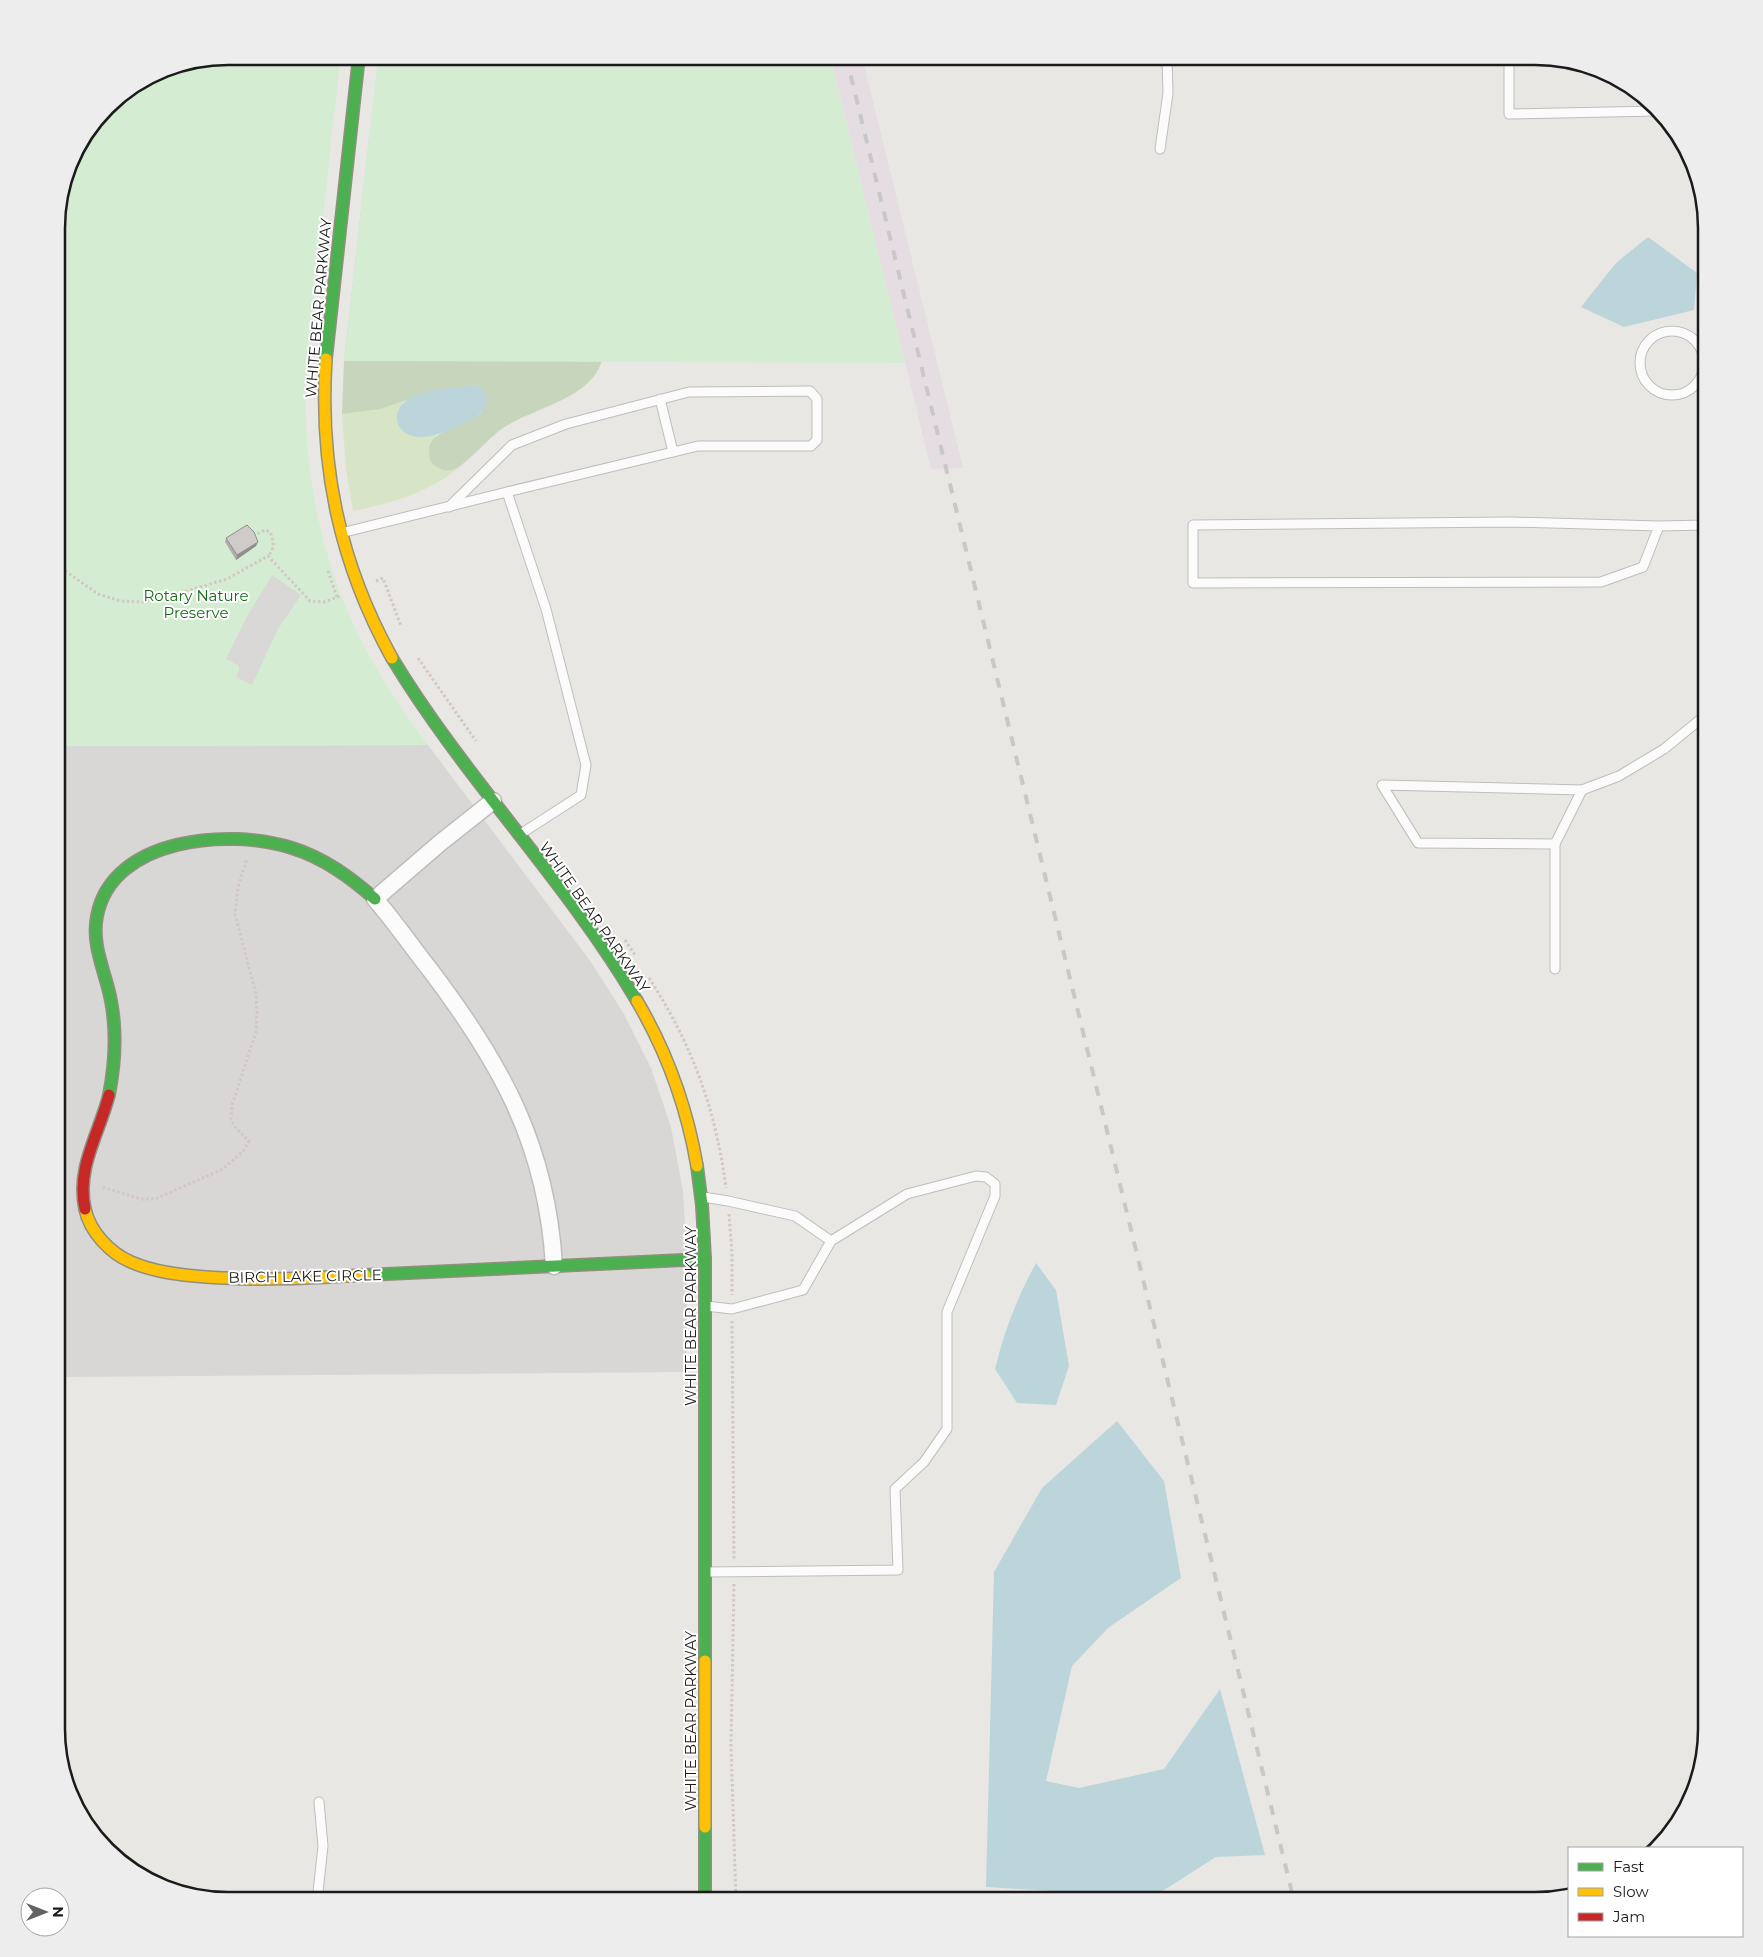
<svg xmlns="http://www.w3.org/2000/svg" width="1763" height="1957" viewBox="0 0 1763 1957" font-family="Montserrat,sans-serif">
  <style>
    .residential { fill: #d8d7d5 }
    .industrial { fill: #e6dde3 }
    .grass { fill: #d8e4c6 }
    .forest { fill: #c7d5bc }
    .park { fill: #d4edd2 }
    .parking { fill: #d9d8d7 }
    .water { fill: #bbd5da }
    .lines { fill: none; stroke-linecap: round; stroke-linejoin: round }
    .stream { stroke: #bbd5da; stroke-width: 5.5 }
    .lane-casing { stroke: #bfbebc; stroke-width: 11 }
    .street-casing { stroke: #bfbebc; stroke-width: 19 }
    .fast-casing { stroke: #90907f; stroke-width: 14 }
    .slow-casing { stroke: #90907f; stroke-width: 14 }
    .jam-casing { stroke: #90907f; stroke-width: 14 }
    .path { stroke: #d3c6c6; stroke-width: 3; stroke-dasharray: 2.5 2.5; stroke-linecap: butt }
    .lane { stroke: #fcfbfb; stroke-width: 9 }
    .street { stroke: #fcfbfb; stroke-width: 16 }
    .fast { stroke: #4caf50; stroke-width: 11 }
    .slow { stroke: #ffc107; stroke-width: 11 }
    .jam { stroke: #c62828; stroke-width: 11 }
    .rail { stroke: #c9c8c8; stroke-width: 4; stroke-dasharray: 10 10; stroke-linecap: butt }
    .wall { fill: #b1afad }
    .shaded-wall { fill: #908e8d }
    .building { fill: #cecbc9; stroke: #908e8d }
    .labels { text-anchor: middle; dominant-baseline: central; stroke-width: 4; stroke-linejoin: round; paint-order: stroke }
    .street-label { font-size: 15px; fill: #1b1b1b; stroke: #fff }
    .park-label { font-size: 15px; fill: #176b18; stroke: #fff }
    .rim { fill: none; stroke: #1b1b1b; stroke-width: 2.5 }
  </style>
  <rect width="100%" height="100%" fill="#e9e7e4"/>
  <polygon class="residential" points="428,745 591,962 624,1014 651,1068 671,1127 683,1191 687,1260 687,1372 56,1377 57,746"/>
  <polygon class="industrial" points="830,56 862,56 963,468 931,469"/>
  <path class="grass" d="M 411,398 L 403,403 L 434,435 L 447,430 L 436,435 L 458,467 L 463,464 C 432,492 393,503 353,511 L 346,468 L 342,414 L 400,402 Z"/>
  <path class="forest" d="M 370,130 L 602,360 C 591,401 528,408 499,431 C 488,439 463,468 452,470 C 444,472 436,468 431,462 C 424,439 437,435 455,427 C 463,422 472,418 480,414 L 486,405 L 486,396 L 482,388 L 473,385 L 430,392 L 380,409 L 342,414 L 344,361 Z"/>
  <g class="park">
    <path d="M 228,56 L 341,56 C 333,123 326,189 319,255 C 314,303 306,351 306,398 C 305,461 316,525 337,584 C 358,643 391,695 428,745 L 57,746 L 57,217 L 74,152 L 115,99 L 163,69 Z"/>
    <polygon points="378,56 830,56 905,363 344,361"/>
  </g>
  <polygon class="parking" points="272,575 301,595 278,629 252,685 236,677 239,670 239,666 226,659 246,618"/>
  <g class="water">
    <polygon points="1648,237 1697,273 1694,310 1624,327 1581,307 1616,263"/>
    <path d="M 473,385 L 482,388 C 491,398 487,410 475,417 C 460,425 439,437 421,437 C 394,437 388,409 412,397 C 430,388 454,388 473,385 Z"/>
    <path d="M 1036,1263 L 1056,1290 L 1069,1366 L 1056,1405 L 1017,1403 L 995,1369 C 1004,1331 1018,1296 1036,1263 Z"/>
    <polygon points="1117,1421 1164,1481 1181,1578 1108,1628 1072,1666 1046,1781 1079,1788 1164,1769 1220,1689 1265,1855 1216,1857 1153,1897 986,1887 994,1572 1042,1488"/>
  </g>
  <g class="lines">
    <polyline class="stream" points="157,73 170,68"/>
    <defs>
      <g id="lane">
        <polyline points="1509,57 1509,114 1657,111"/>
        <polyline points="1160,149 1168,93 1167,57"/>
        <circle cx="1672" cy="363" r="32"/>
        <polyline points="660,399 673,452"/>
        <polyline points="449,507 512,445 566,424 689,392 810,391 817,399 817,440 811,446 698,446 507,492"/>
        <polyline points="1659,526 1643,567 1601,582 1193,583 1193,525 1511,522 1659,526 1707,525"/>
        <polyline points="341,533 507,492 546,609 586,765 581,795 519,835"/>
        <polyline points="1555,844 1582,790"/>
        <polyline points="1555,969 1555,844 1418,843 1382,785 1582,790 1619,776 1664,749 1707,714"/>
        <polyline points="703,1197 728,1201 795,1216 831,1241 907,1194 976,1176 986,1177 995,1184 995,1196 947,1312 947,1429 924,1462 895,1489 898,1570 705,1572"/>
        <polyline points="706,1306 732,1309 803,1290 831,1241"/>
        <polyline points="317,1901 323,1846 319,1802"/>
      </g>
      <path id="street" d="M 493,801 L 440,843 L 375,899 C 395,922 412,947 431,971 C 502,1065 547,1146 554,1266"/>
      <g id="fast">
        <polyline points="326,359 359,56"/>
        <path d="M 392,658 C 465,779 566,880 637,1001"/>
        <path d="M 109,1095 C 115,1064 117,1032 111,1001 C 106,973 91,946 97,916 C 112,837 230,828 292,848 C 324,858 350,877 375,899"/>
        <polyline points="697,1166 702,1205 705,1259 705,1661"/>
        <polyline points="365,1275 705,1259"/>
        <polyline points="705,1827 705,1901"/>
      </g>
      <g id="slow">
        <path d="M 326,359 C 319,467 340,564 392,658"/>
        <path d="M 637,1001 C 667,1052 687,1108 697,1166"/>
        <path d="M 85,1209 C 90,1232 110,1253 131,1262 C 154,1272 180,1275 206,1277 C 259,1281 312,1278 365,1275"/>
        <polyline points="705,1661 705,1827"/>
      </g>
      <path id="jam" d="M 85,1209 C 76,1168 99,1134 109,1095"/>
    </defs>
    <use href="#lane" class="lane-casing"/>
    <use href="#street" class="street-casing"/>
    <use href="#fast" class="fast-casing"/>
    <use href="#slow" class="slow-casing"/>
    <use href="#jam" class="jam-casing"/>
    <g class="path">
      <path d="M 253,536 L 265,530 L 270,532 C 274,540 275,549 268,556"/>
      <polyline points="57,565 98,594 121,601 142,602 162,598 227,579 268,556 310,601 324,602 340,596"/>
      <polyline points="328,571 337,597"/>
      <polyline points="376,581 383,578 401,626"/>
      <polyline points="418,658 476,741"/>
      <polyline points="625,940 635,955"/>
      <path d="M 649,978 C 692,1044 716,1110 726,1188"/>
      <polyline points="56,1171 64,1174"/>
      <polyline points="103,1187 140,1199 155,1199 223,1169 244,1150 249,1141 235,1127 231,1119 232,1105 256,1032 257,1014 256,994 235,914 238,887 247,859"/>
      <polyline points="729,1214 732,1253 732,1295"/>
      <polyline points="732,1321 734,1560"/>
      <polyline points="734,1584 731,1745 736,1901"/>
    </g>
    <use href="#lane" class="lane"/>
    <use href="#street" class="street"/>
    <use href="#fast" class="fast"/>
    <use href="#slow" class="slow"/>
    <use href="#jam" class="jam"/>
    <polyline class="rail" points="846,56 1294,1901"/>
  </g>
  <polygon class="wall" points="226,538 256,546 236,560 225,542"/>
  <polygon class="shaded-wall" points="258,542 256,546 236,560 237,555"/>
  <polygon class="building" points="247,525 254,532 258,542 237,555 226,538"/>
  <g class="labels">
    <g class="street-label">
      <text transform="translate(318 308) rotate(-85)">WHITE BEAR PARKWAY</text>
      <text transform="translate(595 917) rotate(55)">WHITE BEAR PARKWAY</text>
      <text transform="translate(305 1276) rotate(-1)">BIRCH LAKE CIRCLE</text>
      <text transform="translate(690 1316) rotate(-90)">WHITE BEAR PARKWAY</text>
      <text transform="translate(690 1721) rotate(-90)">WHITE BEAR PARKWAY</text>
    </g>
    <g class="park-label">
      <text x="196" y="595">Rotary Nature<tspan x="196" dy="17">Preserve</tspan></text>
    </g>
  </g>
  <path d="M0 0H1763V1957H0ZM228 65H1535A163 163 0 0 1 1698 228V1729A163 163 0 0 1 1535 1892H228A163 163 0 0 1 65 1729V228A163 163 0 0 1 228 65Z" fill="#ededed" fill-rule="evenodd"/>
  <path class="rim" d="M228 65H1535A163 163 0 0 1 1698 228V1729A163 163 0 0 1 1535 1892H228A163 163 0 0 1 65 1729V228A163 163 0 0 1 228 65Z"/>
  <rect x="1568" y="1847" width="175" height="90" fill="#ffffff" stroke="#a4a4a4"/>
  <rect x="1578" y="1863" width="25" height="8" fill="#4caf50" stroke="#a4a4a4"/>
  <text x="1613" y="1872" font-size="15" fill="#1b1b1b">Fast</text>
  <rect x="1578" y="1888" width="25" height="8" fill="#ffc107" stroke="#a4a4a4"/>
  <text x="1613" y="1897" font-size="15" fill="#1b1b1b">Slow</text>
  <rect x="1578" y="1913" width="25" height="8" fill="#c62828" stroke="#a4a4a4"/>
  <text x="1613" y="1922" font-size="15" fill="#1b1b1b">Jam</text>
  <g transform="translate(45 1912) rotate(90)"><circle r="24" fill="#ffffff" stroke="#a4a4a4"/>
  <path d="M0-4L9 19L0 12L-9 19Z" fill="#636261"/>
  <text y="-8" font-size="14" font-weight="bold" text-anchor="middle" fill="#1b1b1b">N</text>
  </g>
</svg>
